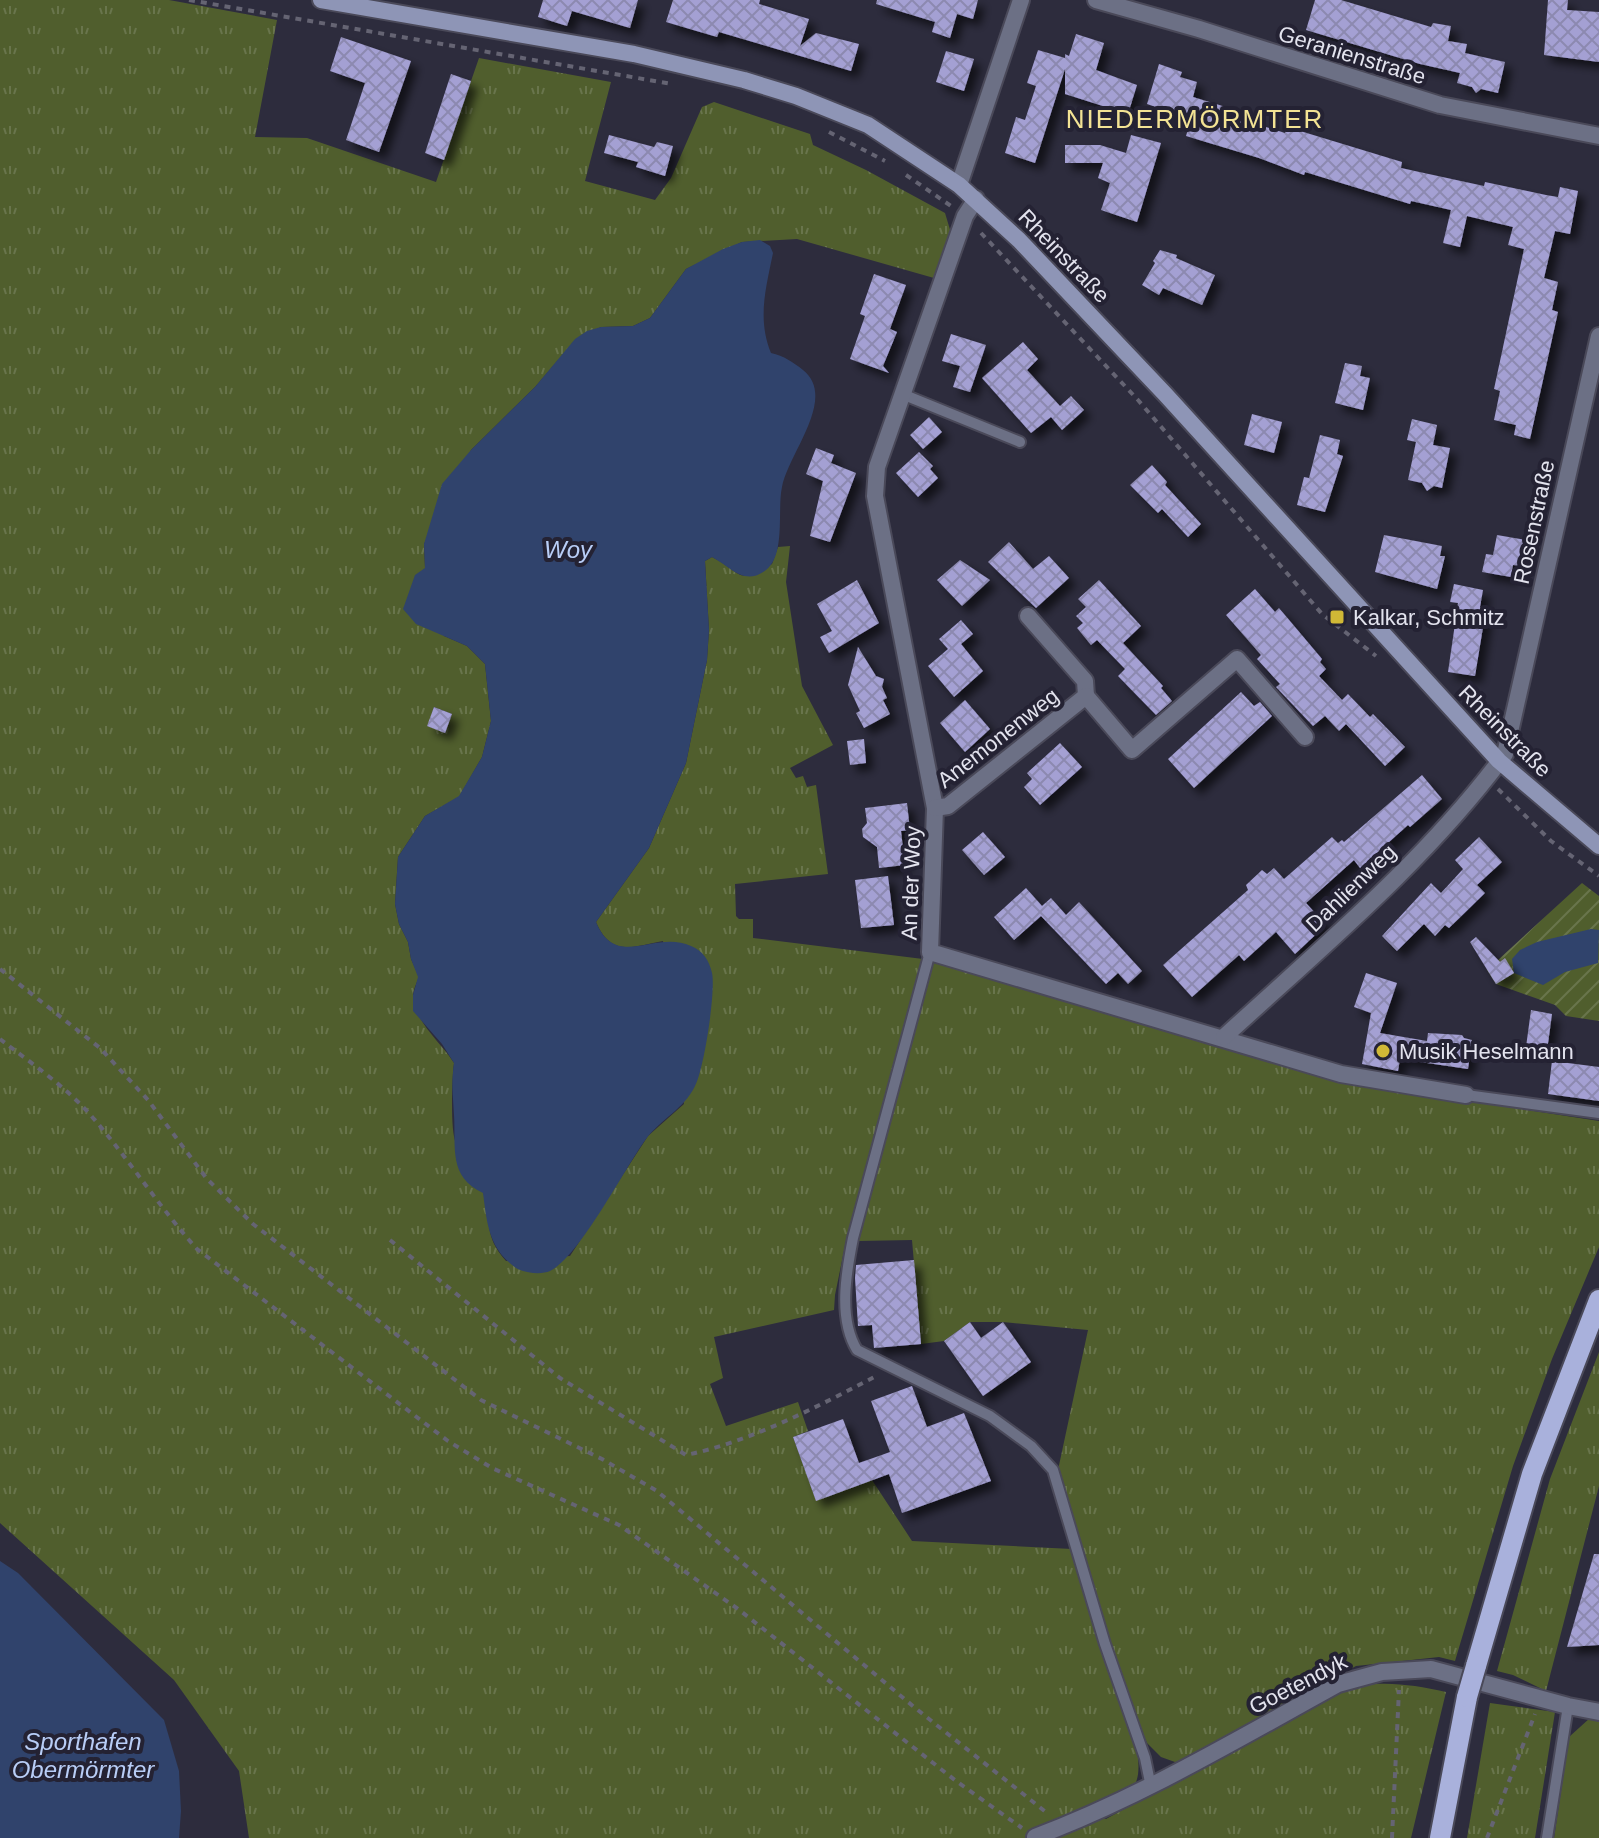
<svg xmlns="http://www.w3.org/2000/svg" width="1599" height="1838" viewBox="0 0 1599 1838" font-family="Helvetica,sans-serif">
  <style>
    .grass { fill: url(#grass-tufts); fill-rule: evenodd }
    .garden { fill: url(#garden-furrows) }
    .pitch { fill: #505e2d }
    .water { fill: #30436c }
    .building { fill: url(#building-cross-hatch); filter: url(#shadow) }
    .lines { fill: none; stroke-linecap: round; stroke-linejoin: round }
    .service-casing { stroke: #4a4959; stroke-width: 14 }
    .minor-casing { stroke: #4a4959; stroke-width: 20 }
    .secondary-casing { stroke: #4a4959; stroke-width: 20 }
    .primary-casing { stroke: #4a4959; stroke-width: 24 }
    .path { stroke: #656473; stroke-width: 4; stroke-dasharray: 6 6; stroke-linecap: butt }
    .service { stroke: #6c7085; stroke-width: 10 }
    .minor { stroke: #6c7085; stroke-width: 16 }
    .secondary { stroke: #8e95b6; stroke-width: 16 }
    .primary { stroke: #a9b1dc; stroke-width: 20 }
    .primary-bridge-casing { stroke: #4a4959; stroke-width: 24; stroke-linecap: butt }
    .primary-bridge { stroke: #a9b1dc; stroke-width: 20 }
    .poi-dot { fill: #d0b836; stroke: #242233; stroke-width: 3 }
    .labels { text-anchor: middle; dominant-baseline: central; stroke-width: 8; stroke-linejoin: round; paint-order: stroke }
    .street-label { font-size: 22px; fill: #e3e3ee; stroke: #242233 }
    .poi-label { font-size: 22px; fill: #e3e3ee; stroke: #242233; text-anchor: start }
    .water-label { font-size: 24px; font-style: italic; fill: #b8cdf6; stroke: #242233 }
    .quarter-label { font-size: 26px; letter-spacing: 2px; fill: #f3e394; stroke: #242233 }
  </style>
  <defs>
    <pattern id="grass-tufts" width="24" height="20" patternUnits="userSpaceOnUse" patternTransform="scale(2)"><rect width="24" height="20" fill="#505e2d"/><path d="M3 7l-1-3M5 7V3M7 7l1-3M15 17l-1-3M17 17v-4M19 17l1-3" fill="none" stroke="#69754c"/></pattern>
    <pattern id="garden-furrows" width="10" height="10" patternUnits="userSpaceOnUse" patternTransform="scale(2)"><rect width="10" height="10" fill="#505e2d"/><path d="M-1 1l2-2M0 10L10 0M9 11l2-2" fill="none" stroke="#69754c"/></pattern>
    <pattern id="building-cross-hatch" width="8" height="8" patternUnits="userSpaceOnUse" patternTransform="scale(2)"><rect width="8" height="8" fill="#a4a0d3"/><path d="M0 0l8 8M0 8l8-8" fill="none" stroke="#8c89b0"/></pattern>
    <filter id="shadow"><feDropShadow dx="7" dy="7" stdDeviation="4" flood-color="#0009"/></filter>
  </defs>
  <rect width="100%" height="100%" fill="#2d2c3d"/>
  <g class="grass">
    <path d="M 0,0 L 169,0 L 277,20 L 255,137 L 307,138 L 436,182 L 479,58 L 611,82 L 585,181 L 655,200 L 671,178 L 702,107 L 714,102 L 810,134 L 813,145 L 866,170 L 945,213 L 951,233 L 934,278 L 797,239 L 742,242 L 686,269 L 650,318 L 633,326 L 601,327 L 576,339 L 535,387 L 471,450 L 424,544 L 425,568 L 444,636 L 467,646 L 485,664 L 491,721 L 482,757 L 459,797 L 425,816 L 398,857 L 395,904 L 399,924 L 408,942 L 411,959 L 419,977 C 417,982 413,990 413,996 C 415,1023 441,1042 454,1063 C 452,1077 450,1132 456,1143 C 463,1160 476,1175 483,1192 C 493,1221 482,1234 506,1261 L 570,1256 L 648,1136 L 684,1104 L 663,941 C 632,947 611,957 596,922 L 649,848 L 686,763 L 707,660 L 709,630 L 705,561 L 712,557 C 745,574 734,585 772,564 L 778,547 L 790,546 L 786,582 L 802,686 L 833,745 L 790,768 L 796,778 L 803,776 L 807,787 L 816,785 L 828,874 L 735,884 L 736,916 L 739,919 L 753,919 L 753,938 L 923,959 L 846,1241 L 835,1295 L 834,1310 L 714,1337 L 723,1378 L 710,1384 L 726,1426 L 798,1402 L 808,1431 L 793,1437 L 816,1500 L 872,1480 L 912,1541 L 1072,1549 L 1137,1749 C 1144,1797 1126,1793 1088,1812 L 1106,1819 L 1338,1691 C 1375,1679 1409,1684 1446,1692 L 1411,1838 L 249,1838 L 239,1771 L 174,1680 L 0,1523 ZM 434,707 L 452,714 L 445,733 L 428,726 Z"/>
    <polygon points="933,962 1340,1081 1599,1121 1599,1247 1552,1359 1513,1466 1455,1661 1439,1657 1356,1666 1182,1761 1175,1762 1161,1757 1147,1743 1137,1721 1109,1641 1058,1470 1088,1330 1003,1322 970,1322 944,1341 921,1344 912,1240 856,1241"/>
    <polygon points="1599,1352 1599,1486 1546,1691 1513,1675 1497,1671 1550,1479"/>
    <polygon points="1490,1703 1555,1712 1535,1838 1467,1838"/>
  </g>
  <polygon class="garden" points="1582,883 1599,896 1599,1021 1566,1016 1555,1005 1496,984 1487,970"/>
  <polygon class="pitch" points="1590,1718 1599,1720 1599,1838 1554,1838 1569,1737"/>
  <g class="water">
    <path d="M 760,240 L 770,246 L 773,253 C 766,288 757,319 771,353 C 784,356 793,362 803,370 C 838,398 788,454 782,487 C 777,509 786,555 766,570 C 744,587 731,567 712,557 L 705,561 L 709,630 L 707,660 L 686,763 L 649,848 L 596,922 C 616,971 655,929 691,946 C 703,951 709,960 712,973 C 716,991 704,1069 695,1086 C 684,1109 661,1119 646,1139 C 624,1169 580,1256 550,1271 C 541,1275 524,1273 516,1268 C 489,1249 487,1224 483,1193 C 448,1177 456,1147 454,1115 C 453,1094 451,1085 454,1063 L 442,1044 L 413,1011 L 413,995 L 418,977 L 411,959 L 408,942 L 399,924 L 395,904 L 398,857 L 425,816 L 459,796 L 482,757 L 491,721 L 485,664 L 467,646 L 416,624 L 403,609 L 415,575 L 425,568 L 424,544 L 442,484 L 471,450 L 535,387 L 575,339 L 587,331 L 601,327 L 633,326 L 650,318 L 686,269 L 723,249 L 742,242 Z"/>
    <polygon points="1591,929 1599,930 1598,963 1565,972 1543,985 1514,973 1512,959 1520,950 1537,942"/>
    <polygon points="0,1561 18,1573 164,1720 179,1771 181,1811 179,1838 0,1838"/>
  </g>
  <g class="building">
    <polygon points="543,0 638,0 630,28 572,11 567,26 538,17"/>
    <polygon points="673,0 760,0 759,4 809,19 800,46 816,33 859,44 851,71 719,32 717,37 666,22"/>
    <polygon points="877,0 978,0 973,19 957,14 950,38 932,32 935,22 876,4"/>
    <polygon points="1315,0 1341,0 1431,27 1433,23 1451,26 1448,41 1467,44 1465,53 1505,62 1498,93 1481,89 1476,93 1472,87 1457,83 1460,73 1420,64 1306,30"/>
    <polygon points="1548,0 1568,0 1567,10 1599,12 1599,62 1544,55"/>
    <polygon points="1076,34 1104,43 1096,70 1137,85 1128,114 1065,94 1065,69 1035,163 1005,153 1016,117 1025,120 1036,86 1027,83 1038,50 1065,58 1065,54 1069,56"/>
    <polygon points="341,37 411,61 379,152 346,140 365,83 330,71"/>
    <polygon points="946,51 974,59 964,91 936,82"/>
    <polygon points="1159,64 1182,72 1180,77 1197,82 1193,97 1239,111 1237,118 1285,133 1287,127 1402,162 1401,168 1484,186 1485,182 1546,195 1558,197 1560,187 1578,191 1570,234 1555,231 1544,278 1558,282 1552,310 1558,312 1530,439 1514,435 1516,425 1494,420 1500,391 1494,389 1524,249 1508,245 1513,227 1467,216 1460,247 1443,243 1451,210 1411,201 1410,204 1305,172 1304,175 1259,158 1186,136 1191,119 1147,104"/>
    <polygon points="451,74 471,81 444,160 425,153"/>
    <polygon points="609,135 654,147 657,142 673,146 665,176 636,167 638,162 604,153"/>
    <polygon points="1131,135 1161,143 1137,222 1101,210 1110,183 1098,178 1103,163 1065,163 1065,145 1100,145 1126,153"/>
    <polygon points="1160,250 1177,255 1176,258 1215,275 1202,305 1163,288 1159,295 1142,285 1155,263 1153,261"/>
    <polygon points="874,274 906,285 890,329 897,332 883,366 889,373 850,359 865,316 860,314"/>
    <polygon points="951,334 986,345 970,392 953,387 960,366 942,361"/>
    <polygon points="1023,342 1038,359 1027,370 1060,406 1071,396 1084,410 1062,430 1051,417 1031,433 982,378"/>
    <polygon points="1345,363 1362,366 1360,376 1370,378 1363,410 1335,403"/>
    <polygon points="1252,414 1282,422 1274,453 1244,445"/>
    <polygon points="929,417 942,432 923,449 910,435"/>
    <polygon points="1412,419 1437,425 1433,445 1450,448 1442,488 1434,486 1427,491 1422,483 1408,480 1416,442 1407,440"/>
    <polygon points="1320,435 1340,440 1337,454 1343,456 1325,512 1297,505 1304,477 1309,478"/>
    <polygon points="816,448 834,455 831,463 856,473 830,542 810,536 823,481 806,474"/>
    <polygon points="919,452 933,466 930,469 938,478 918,497 896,473"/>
    <polygon points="1152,465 1167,482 1165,485 1201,524 1188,537 1162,509 1158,513 1130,485"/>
    <polygon points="1384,535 1442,546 1440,556 1445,556 1437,589 1375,572"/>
    <polygon points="1497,535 1526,540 1521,566 1513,565 1511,577 1482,572 1486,554 1493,555"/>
    <polygon points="1009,542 1033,569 1049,556 1069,578 1036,608 988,562"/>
    <polygon points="960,560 990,580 962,606 937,580"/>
    <polygon points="857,580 879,623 829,653 820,637 832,631 817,604"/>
    <polygon points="1099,580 1141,626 1123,643 1163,686 1161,688 1172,701 1156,715 1118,676 1125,669 1097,640 1091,645 1077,628 1083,623 1076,616 1086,607 1078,599"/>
    <polygon points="1454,584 1483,590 1480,607 1486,609 1475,676 1448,672 1458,603 1450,602"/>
    <polygon points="1255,589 1275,612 1279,608 1322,659 1320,662 1326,669 1319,676 1342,700 1348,694 1370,717 1373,714 1405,747 1385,766 1346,724 1339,731 1325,716 1313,726 1276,687 1280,684 1257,659 1261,655 1226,615"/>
    <polygon points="961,620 973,634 961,644 983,671 954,697 928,666 948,649 939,639"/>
    <polygon points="858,647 876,676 884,679 882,687 887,698 883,700 890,714 864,728 856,713 860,711 848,685"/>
    <polygon points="1241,692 1254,706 1260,702 1272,716 1194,788 1168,759"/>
    <polygon points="965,700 990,729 965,752 940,723"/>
    <polygon points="434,707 452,714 445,733 427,726"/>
    <polygon points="864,739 866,763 850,765 847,741"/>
    <polygon points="1060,743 1082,767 1040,805 1024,787 1032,779 1027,773"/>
    <polygon points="1422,775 1442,799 1410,827 1408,825 1360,868 1354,860 1306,903 1326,925 1295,954 1276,932 1244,961 1239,955 1192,997 1163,965 1248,890 1246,885 1262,870 1267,874 1274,868 1284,879 1332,837 1338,843 1342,840 1344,842"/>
    <polygon points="907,803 910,830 901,831 905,865 879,868 877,847 863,837 862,829 867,823 865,808"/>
    <polygon points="983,832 1005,857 984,875 962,850"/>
    <polygon points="1479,837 1502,862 1477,885 1485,893 1449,928 1445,925 1435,936 1424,924 1397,951 1382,936 1431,883 1441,893 1463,869 1455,860"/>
    <polygon points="888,876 894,925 861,928 855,880"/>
    <polygon points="1026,888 1042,906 1051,898 1066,915 1079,902 1142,971 1128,984 1118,973 1106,984 1041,916 1014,940 994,917"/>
    <polygon points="1476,937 1500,962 1505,958 1514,973 1496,984 1470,942"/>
    <polygon points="1366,973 1397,983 1380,1033 1427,1041 1428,1033 1462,1035 1464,1038 1472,1040 1468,1069 1400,1059 1398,1071 1362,1064 1371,1013 1354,1007"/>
    <polygon points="1531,1010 1552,1014 1547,1051 1526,1047"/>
    <polygon points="1552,1061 1599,1067 1599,1101 1548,1094"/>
    <polygon points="914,1260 921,1344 874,1348 872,1325 858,1326 855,1278 856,1265"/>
    <polygon points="970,1322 981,1338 1003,1322 1031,1362 983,1396 944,1341"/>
    <polygon points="912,1386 927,1427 964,1413 991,1481 902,1513 889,1474 816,1501 793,1437 843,1419 859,1463 890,1452 871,1401"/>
    <polygon points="1594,1554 1599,1554 1599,1645 1567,1647"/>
  </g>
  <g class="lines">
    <defs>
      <g id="service">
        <polyline points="902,394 1020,442"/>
        <path d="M 930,952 L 853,1238 C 846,1273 838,1319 857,1350 L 990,1416 L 1031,1446 L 1053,1470 L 1105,1644 L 1145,1758 L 1151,1787"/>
        <polyline points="1466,1095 1599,1113"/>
        <polyline points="1547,1838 1568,1706"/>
      </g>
      <g id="minor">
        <polyline points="1096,0 1199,29 1440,105 1599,136"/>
        <polyline points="959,185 1021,0"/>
        <polyline points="976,199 965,216 877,467 875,496 935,808 930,952 1341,1074 1466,1095"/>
        <polyline points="1028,616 1085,681 1086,696"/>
        <polyline points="935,808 948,806 1086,696 1132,750 1237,659 1305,737"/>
        <path d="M 1224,1037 C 1321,948 1426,861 1505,754 L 1599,336"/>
        <path d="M 1035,1837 C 1141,1797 1238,1739 1338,1684 L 1382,1672 L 1431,1669 L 1568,1706 L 1599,1712"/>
      </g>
      <polyline id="secondary" points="321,0 634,54 744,80 796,96 868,125 959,185 1019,240 1165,394 1499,761 1599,846"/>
      <g id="primary">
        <polyline points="1476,1666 1532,1474 1599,1300"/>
        <polyline points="1440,1838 1467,1697"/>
      </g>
    </defs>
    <use href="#service" class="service-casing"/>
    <use href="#minor" class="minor-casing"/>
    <use href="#secondary" class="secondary-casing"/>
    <use href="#primary" class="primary-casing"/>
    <g class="path">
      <polyline points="189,0 672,84"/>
      <polyline points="829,132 885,161"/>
      <polyline points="906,175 951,206"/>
      <polyline points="981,233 1138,400 1322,614 1376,656"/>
      <polyline points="1498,789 1551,841 1599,876"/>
      <polyline points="0,969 100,1048 148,1100 207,1179 253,1224 481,1400 602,1459 657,1491 914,1707 1047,1813"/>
      <path d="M 0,1039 C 32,1064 68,1088 94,1119 C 130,1161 160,1208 197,1249 L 448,1441 L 492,1468 L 619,1525 L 738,1609 L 956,1781 L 1022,1828"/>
      <path d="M 390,1240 L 560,1378 L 686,1455 C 750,1442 819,1406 876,1376"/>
      <polyline points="1392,1838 1399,1690"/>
      <polyline points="1487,1838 1535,1714"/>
    </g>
    <use href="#service" class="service"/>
    <use href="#minor" class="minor"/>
    <use href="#secondary" class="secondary"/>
    <use href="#primary" class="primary"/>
    <defs>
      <polyline id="primary-bridge" points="1467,1697 1476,1666"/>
    </defs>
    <use href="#primary-bridge" class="primary-bridge-casing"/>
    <use href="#primary-bridge" class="primary-bridge"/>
  </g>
  <g class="poi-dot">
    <rect x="1329" y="609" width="16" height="16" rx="4"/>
    <circle cx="1383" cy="1051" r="8"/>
  </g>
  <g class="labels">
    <g class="street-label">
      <text transform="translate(1352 55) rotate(17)">Geranienstraße</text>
      <text transform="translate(1064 256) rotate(46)">Rheinstraße</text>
      <text transform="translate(1534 522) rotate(-78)">Rosenstraße</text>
      <text transform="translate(1505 731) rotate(45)">Rheinstraße</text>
      <text transform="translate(998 738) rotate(-38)">Anemonenweg</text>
      <text transform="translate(911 883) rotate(-88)">An der Woy</text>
      <text transform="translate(1351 888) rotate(-44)">Dahlienweg</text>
      <text transform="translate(1298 1684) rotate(-27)">Goetendyk</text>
    </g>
    <g class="poi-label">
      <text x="1353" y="617">Kalkar, Schmitz</text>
      <text x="1399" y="1051">Musik Heselmann</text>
    </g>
    <g class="water-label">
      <text x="568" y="549">Woy</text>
      <text x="83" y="1741">Sporthafen<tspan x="83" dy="28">Obermörmter</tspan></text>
    </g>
    <g class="quarter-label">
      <text x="1195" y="119">NIEDERMÖRMTER</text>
    </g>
  </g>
</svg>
